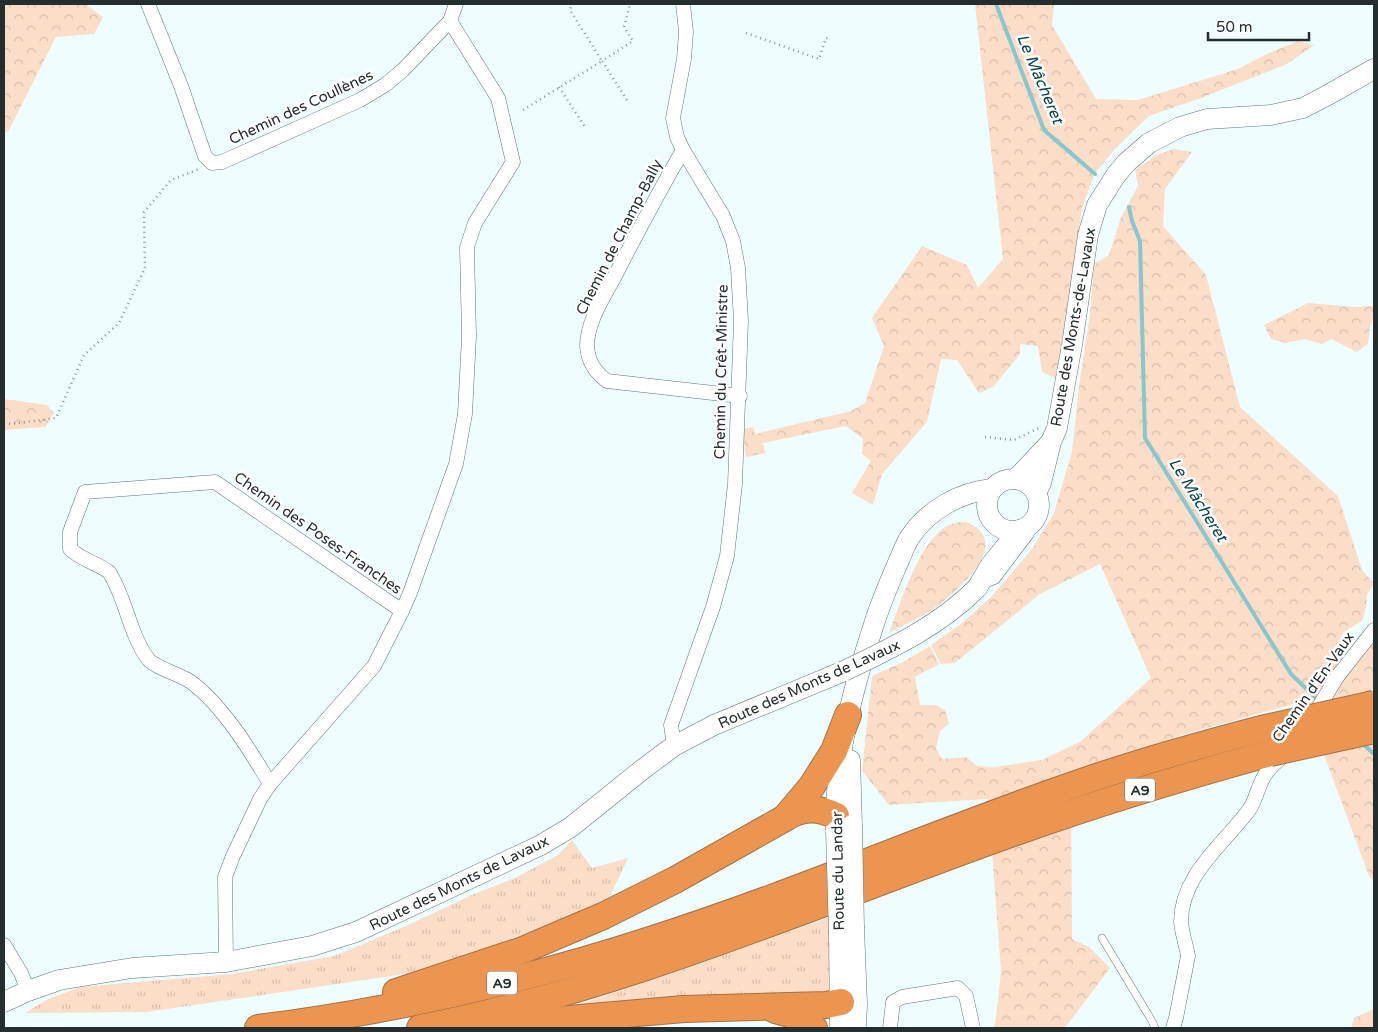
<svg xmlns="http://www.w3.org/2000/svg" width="1378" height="1032" viewBox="0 0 1378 1032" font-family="'Varela Round',sans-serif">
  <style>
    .grass { fill: url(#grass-tufts) }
    .forest { fill: url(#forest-crowns) }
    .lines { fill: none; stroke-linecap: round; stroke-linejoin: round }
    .stream { stroke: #85c8cf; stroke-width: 4 }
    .lane-casing { stroke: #5f7578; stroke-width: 8 }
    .street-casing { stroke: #5f7578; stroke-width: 15 }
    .secondary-casing { stroke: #5f7578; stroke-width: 21 }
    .highway-casing { stroke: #a67145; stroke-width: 28 }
    .path { stroke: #889596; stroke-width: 2.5; stroke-dasharray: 1 4; stroke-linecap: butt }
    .lane { stroke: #fff; stroke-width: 7 }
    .street { stroke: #fff; stroke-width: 14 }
    .secondary { stroke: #fff; stroke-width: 20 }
    .highway { stroke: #eb9551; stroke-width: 26 }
    .secondary-bridge-casing { stroke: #5f7578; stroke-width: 21; stroke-linecap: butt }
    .highway-bridge-casing { stroke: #a67145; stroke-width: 28; stroke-linecap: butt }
    .secondary-bridge { stroke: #fff; stroke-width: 20 }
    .highway-bridge { stroke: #eb9551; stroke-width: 26 }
    .labels { text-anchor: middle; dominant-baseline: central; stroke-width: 5; stroke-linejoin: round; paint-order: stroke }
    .shield { fill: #fff; stroke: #666d6d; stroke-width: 1 }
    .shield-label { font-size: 14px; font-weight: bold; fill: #252e2f }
    .street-label { font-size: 15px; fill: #252e2f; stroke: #fff }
    .water-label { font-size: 16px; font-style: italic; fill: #06464b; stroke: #fff }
  </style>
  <defs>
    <pattern id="grass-tufts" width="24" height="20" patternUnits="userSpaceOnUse" patternTransform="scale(1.25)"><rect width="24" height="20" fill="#fcddc8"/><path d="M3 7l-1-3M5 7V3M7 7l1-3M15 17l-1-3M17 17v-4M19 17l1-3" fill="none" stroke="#d8beac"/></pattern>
    <pattern id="forest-crowns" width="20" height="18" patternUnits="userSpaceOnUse" patternTransform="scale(1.25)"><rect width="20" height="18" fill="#fcddc8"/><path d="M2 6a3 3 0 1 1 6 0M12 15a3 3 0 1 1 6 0" fill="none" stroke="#d8beac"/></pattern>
  </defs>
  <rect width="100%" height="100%" fill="#eefeff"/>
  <g class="grass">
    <polygon points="572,840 592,868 628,858 607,903 425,971 147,1012 25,1013 46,1000 80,987 232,974 334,956 408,925 474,894 515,878 558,855"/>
    <polygon points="830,917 833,998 553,1013 679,971"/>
  </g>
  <g class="forest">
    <polygon points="4,4 89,4 88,6 103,17 94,34 56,37 8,132 4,131"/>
    <polygon points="975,4 1054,4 1052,25 1096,99 1138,100 1238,69 1267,54 1298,41 1314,45 1287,64 1201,98 1149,116 1115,149 1095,173 1082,208 1057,379 1042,372 1038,346 1020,344 1020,354 993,387 979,393 957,360 941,359 927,422 882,474 873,505 852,493 871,461 862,454 863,439 846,426 763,443 765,453 746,457 742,429 753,427 755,434 851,411 865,403 884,346 872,318 922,246 967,265 978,288 1003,259"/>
    <polygon points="1174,149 1192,152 1165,189 1163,226 1206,275 1240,407 1338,496 1362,570 1374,583 1367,595 1366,607 1362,621 1344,632 1333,652 1354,668 1374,629 1374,882 1369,876 1304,701 1182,735 1071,775 1072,939 1089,947 1110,968 1065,1028 994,1028 997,1010 1001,971 988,799 889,805 862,771 872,676 903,662 930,646 939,664 915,677 920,705 936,705 945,710 949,724 940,731 936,748 942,759 966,757 977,766 994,767 1042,760 1081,741 1151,678 1100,564 1040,594 955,663 941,664 931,645 961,624 992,596 1032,549 1054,513 1072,452 1079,386 1090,314 1094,264 1109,255 1121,217 1138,186 1135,170 1156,155"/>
    <polygon points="1308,303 1355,307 1374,306 1374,315 1370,327 1368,344 1357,352 1331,339 1322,344 1304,339 1286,343 1271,339 1264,325"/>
    <polygon points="4,399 47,405 54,413 45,427 4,430"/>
    <path d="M 966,522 C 1014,541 961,587 940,604 C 924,616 906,624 889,633 C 901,604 921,531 955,523 C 958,522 963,522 966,522 Z"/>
    <polygon points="1374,1009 1374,1028 1351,1028 1354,1018"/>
  </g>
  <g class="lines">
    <g class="stream">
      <polyline points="996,4 1044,130 1095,174"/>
      <polyline points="1129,207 1132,221 1140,241 1145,438 1291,674 1319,701"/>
      <polyline points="1361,742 1374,754"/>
    </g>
    <defs>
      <g id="lane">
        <polyline points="986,584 996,580 1030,535 1032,522"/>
        <polyline points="1102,938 1152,1021 1155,1028"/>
      </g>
      <g id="street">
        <polyline points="148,4 181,86 205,156 212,163 222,162 360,100 385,85 403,70 450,21 456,4"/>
        <path d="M 683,150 C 660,190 638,231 617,272 C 606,294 587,320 587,346 C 588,362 595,372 607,381 L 740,396"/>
        <polyline points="1312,718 1337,677 1374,630"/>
        <polyline points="674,746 671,725 713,607 727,556 735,484 741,321 738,268 733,241 723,216 683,150 677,137 673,118 684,59 686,32 683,4"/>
        <path d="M 270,784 C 250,750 223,706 191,682 C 181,675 154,667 148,659 C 129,633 126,598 109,572 C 97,563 82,560 70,549 L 70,532 L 85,492 L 215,482 L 402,611"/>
        <polyline points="4,945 21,973 28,991"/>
        <polyline points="226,962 225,877 233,856 260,799 270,784 374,666 402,611 410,593 456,464 465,414 469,336 467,247 475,223 513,162 498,98 450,21"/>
        <polyline points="890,1028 893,1002 902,997 958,988 966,996 973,1028"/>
        <path d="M 1173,1028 L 1176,1018 L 1188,956 C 1186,944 1182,934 1181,922 C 1181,875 1223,845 1249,810 C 1257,799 1258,783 1267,772 C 1272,765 1280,759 1286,753"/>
      </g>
      <g id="secondary">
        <circle cx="1013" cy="505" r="26"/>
        <polyline points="1016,479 1050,443"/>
        <polyline points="1036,493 1041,483 1051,442 1057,428 1072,345 1088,235 1097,205 1116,175 1126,163 1149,143 1180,127 1207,119 1271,115 1303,108 1326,96 1374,69"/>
        <polyline points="977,588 990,566 1019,530"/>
        <polyline points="850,760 852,825"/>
        <path d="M 836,829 C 835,755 852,691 875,621 C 882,599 891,579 900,558 C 903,551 906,543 910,537 C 928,510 960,492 992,489"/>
        <polyline points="854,928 857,1004 856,1028"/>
        <polyline points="839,933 840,1028"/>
        <polyline points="4,1002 28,991 59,980 132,968 226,962 312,946 356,932 541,845 571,827 643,769 674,746 714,725 844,671"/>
      </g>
      <g id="highway">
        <path d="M 785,818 C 802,807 818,807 836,816"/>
        <polyline points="396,992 523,950 603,916 675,880 785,818 812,786 834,751 848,715"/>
        <path d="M 775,1010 C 789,1013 803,1018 814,1028"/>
        <path d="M 258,1028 C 393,1011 524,981 653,939 C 797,893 936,832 1079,783 C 1139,762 1200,745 1261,729"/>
        <path d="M 420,1028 C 625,988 816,903 1013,833 C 1097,803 1183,777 1270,753"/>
        <polyline points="493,1028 557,1020 684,1009 826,1005 841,1002"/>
      </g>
    </defs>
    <use href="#lane" class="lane-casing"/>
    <use href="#street" class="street-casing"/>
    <use href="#secondary" class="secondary-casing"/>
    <use href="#highway" class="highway-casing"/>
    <g class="path">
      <polyline points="746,33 819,59 826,38 831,39"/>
      <polyline points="559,87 585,127"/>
      <polyline points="627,100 602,61 633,41 624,27 630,4"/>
      <polyline points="523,110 602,61 570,10 572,4"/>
      <polyline points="4,423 11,424 56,418 84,355 119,323 145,268 144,212 171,180 199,169"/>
      <polyline points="985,437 1014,440 1039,428"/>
    </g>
    <use href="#lane" class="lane"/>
    <use href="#street" class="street"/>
    <use href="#secondary" class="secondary"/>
    <use href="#highway" class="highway"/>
    <defs>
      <g id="secondary-bridge">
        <path d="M 844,671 C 892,648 939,626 977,588"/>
        <polyline points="852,825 854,928"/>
        <polyline points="836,831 839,933"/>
      </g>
      <g id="highway-bridge">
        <polyline points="1261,729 1374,704"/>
        <polyline points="1270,753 1374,730"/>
      </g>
    </defs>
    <use href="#secondary-bridge" class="secondary-bridge-casing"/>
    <use href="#highway-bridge" class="highway-bridge-casing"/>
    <use href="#secondary-bridge" class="secondary-bridge"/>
    <use href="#highway-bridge" class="highway-bridge"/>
  </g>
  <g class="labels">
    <g class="shield">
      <rect x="1125" y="778.5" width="30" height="23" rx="4"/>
      <rect x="487" y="971.5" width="30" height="23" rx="4"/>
    </g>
    <g class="shield-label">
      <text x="1140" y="790">A9</text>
      <text x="502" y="983">A9</text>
    </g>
    <g class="street-label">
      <text transform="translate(301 107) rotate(-25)">Chemin des Coullènes</text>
      <text transform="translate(619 237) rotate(-63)">Chemin de Champ-Bally</text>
      <text transform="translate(1073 327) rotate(-80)">Route des Monts-de-Lavaux</text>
      <text transform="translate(721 372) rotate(-89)">Chemin du Crêt-Ministre</text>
      <text transform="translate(318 533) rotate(35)">Chemin des Poses-Franches</text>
      <text transform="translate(809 684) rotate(-24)">Route des Monts de Lavaux</text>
      <text transform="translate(1313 687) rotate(-55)">Chemin d'En-Vaux</text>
      <text transform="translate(838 871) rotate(-91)">Route du Landar</text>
      <text transform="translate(459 883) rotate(-26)">Route des Monts de Lavaux</text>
    </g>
    <g class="water-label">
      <text transform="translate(1040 79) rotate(67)">Le Mâcheret</text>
      <text transform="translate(1198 500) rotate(58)">Le Mâcheret</text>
    </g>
  </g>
  <rect width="1378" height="1032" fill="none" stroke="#252e2f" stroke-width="10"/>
  <path d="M1208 32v8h101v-8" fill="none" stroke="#252e2f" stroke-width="2.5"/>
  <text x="1216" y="32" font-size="15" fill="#252e2f" stroke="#ffffff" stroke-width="4" paint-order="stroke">50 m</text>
</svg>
